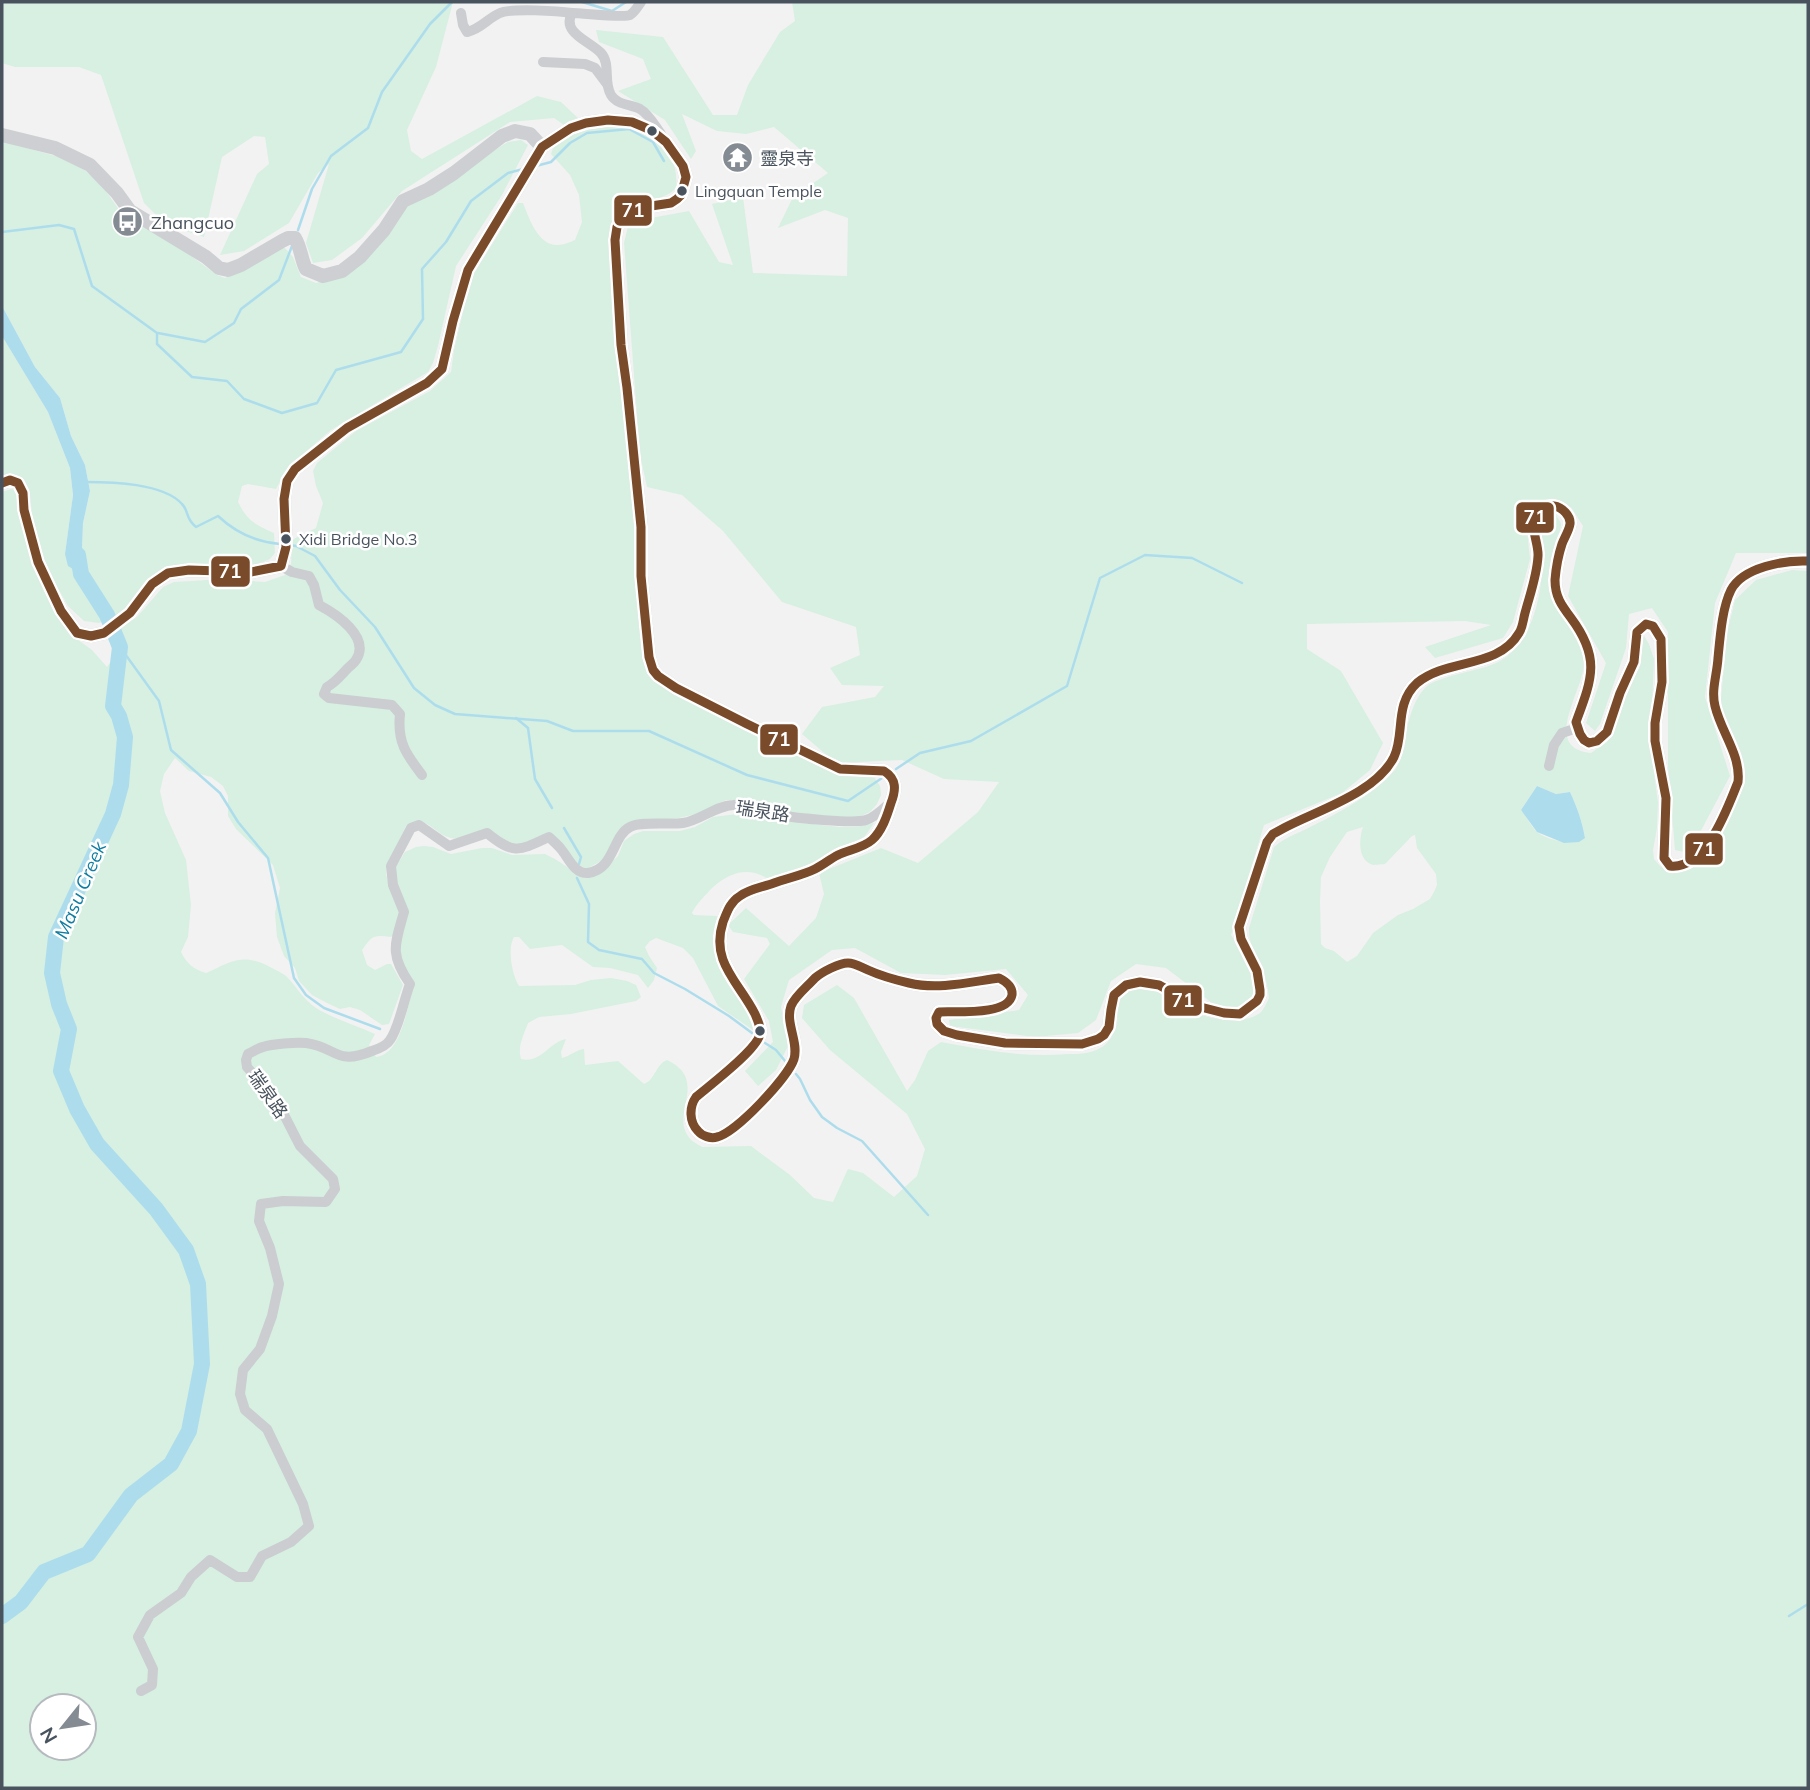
<svg xmlns="http://www.w3.org/2000/svg" width="1810" height="1790" viewBox="0 0 1810 1790" font-family="Mulish,'Noto Sans TC',sans-serif">
  <style>
    .green { fill: #d7f0e2; fill-rule: evenodd }
    .water { fill: #adddec }
    .lines { fill: none; stroke-linecap: round; stroke-linejoin: round }
    .stream { stroke: #adddec; stroke-width: 2.5 }
    .river { stroke: #adddec; stroke-width: 16 }
    .street { stroke: #cbcdd0; stroke-width: 10 }
    .secondary { stroke: #cdcfd2; stroke-width: 14 }
    .bus-1-casing { stroke: #fff; stroke-width: 14 }
    .bus-1 { stroke: #7a4b2a; stroke-width: 9 }
    .bus-dot { fill: #49535e; stroke: #fff; stroke-width: 2.5 }
    .labels { text-anchor: middle; dominant-baseline: central; stroke-width: 5; stroke-linejoin: round; paint-order: stroke }
    .bus-label { font-size: 16px; fill: #49535e; stroke: #fff; text-anchor: start }
    .poi-label { font-size: 18px; fill: #49535e; stroke: #fff; text-anchor: start }
    .street-label { font-size: 18px; fill: #49535e; stroke: #fff }
    .water-label { font-size: 19px; font-style: italic; fill: #107da2; stroke: #fff }
    .line-badge { stroke: #fff; stroke-width: 2.5 }
    .badge-label { font-size: 19px; text-anchor: middle; font-weight: bold; fill: #fff }
  </style>
  <rect width="100%" height="100%" fill="#f2f2f2"/>
  <g class="green">
    <polygon points="2,2 453,2 436,67 407,130 411,151 422,159 537,96 561,102 578,118 564,125 554,118 510,122 402,191 362,238 332,260 313,263 306,243 329,164 318,173 289,223 244,251 220,255 257,174 269,164 265,137 254,136 222,157 204,237 165,224 144,203 101,75 79,67 15,67 2,63"/>
    <polygon points="792,2 1808,2 1808,553 1736,553 1715,603 1705,697 1730,776 1689,853 1675,850 1668,766 1668,632 1652,608 1629,614 1626,648 1600,724 1595,731 1586,723 1606,663 1568,596 1583,526 1571,507 1549,500 1525,511 1530,559 1513,622 1503,638 1435,658 1425,647 1491,625 1465,621 1307,624 1307,649 1341,671 1383,743 1370,770 1342,793 1264,825 1231,935 1261,983 1256,998 1232,1009 1212,1003 1166,968 1136,964 1111,981 1096,1020 1078,1033 1035,1037 950,1026 949,1020 1019,1010 1028,995 1006,969 945,975 901,973 855,948 832,950 789,980 781,1007 788,1046 776,1070 758,1086 745,1071 773,1042 769,1021 744,979 770,944 767,938 733,932 728,925 746,908 789,946 816,918 824,894 819,873 881,848 918,863 978,812 999,782 944,779 902,760 836,763 802,734 822,707 875,697 884,686 842,685 830,668 860,655 856,627 782,602 723,531 682,495 647,487 640,455 624,243 629,222 689,211 719,262 733,265 712,204 743,197 753,273 847,276 848,218 825,210 778,228 793,197 828,173 774,127 746,134 717,131 682,114 696,151 691,159 665,120 618,91 651,79 643,59 599,42 596,30 663,37 713,115 737,115 748,85 780,32 795,21"/>
    <path d="M 620,125 C 646,129 674,146 676,175 C 676,180 678,186 674,190 C 670,194 664,196 660,198 C 634,207 620,202 610,233 L 617,356 L 637,527 L 637,571 L 643,646 L 648,670 L 654,678 L 662,686 L 831,771 L 844,774 L 869,774 L 874,777 L 880,786 L 881,795 L 877,804 L 870,812 L 857,818 L 844,818 L 787,812 L 738,800 L 726,800 L 696,814 L 679,818 L 634,822 L 623,826 L 604,859 L 587,869 L 576,864 L 569,853 L 550,835 L 522,844 L 510,843 L 489,829 C 477,832 462,841 451,838 C 432,833 427,813 406,826 L 387,866 L 386,874 L 389,885 L 401,912 L 394,935 L 391,937 C 373,935 373,935 362,950 L 367,965 L 375,970 L 387,964 L 391,964 L 403,985 L 389,1024 L 382,1025 L 360,1010 L 350,1007 L 340,1009 L 327,1003 L 312,995 L 299,981 L 295,968 L 284,956 L 277,937 L 275,913 L 280,888 L 273,865 L 236,829 L 228,816 L 228,796 L 223,786 L 211,777 L 189,771 L 175,758 L 164,774 L 160,791 L 165,813 L 186,860 L 191,905 L 188,937 L 181,952 C 187,964 193,969 206,973 C 232,961 244,952 272,968 C 276,970 282,973 286,976 C 297,987 302,998 316,1008 C 334,1019 355,1025 375,1034 L 369,1045 L 376,1057 C 402,1054 407,1006 414,984 L 404,969 L 400,952 L 401,939 L 408,909 L 398,891 L 395,868 L 405,852 L 416,847 L 424,846 L 433,847 L 451,854 L 482,848 L 492,848 L 512,855 L 545,854 L 555,859 L 584,878 L 597,875 L 605,868 L 618,856 L 624,841 L 634,834 L 643,831 L 680,831 L 695,827 L 713,817 L 737,814 L 753,813 L 785,821 L 840,827 L 857,827 L 874,823 L 865,836 L 847,848 L 811,868 L 771,881 C 749,864 727,873 710,890 C 703,898 696,904 692,913 L 694,915 L 717,916 L 719,922 L 715,941 L 721,968 L 758,1026 L 753,1030 L 718,1006 L 693,958 L 683,948 L 656,938 L 650,941 L 645,947 L 649,956 L 657,968 L 654,980 L 648,988 L 638,975 L 610,968 L 593,967 L 562,945 L 530,949 L 519,937 L 514,937 C 507,948 512,975 519,986 L 575,985 L 591,980 L 611,978 L 627,981 L 636,985 L 641,997 L 636,1001 L 571,1014 L 539,1017 L 528,1023 C 524,1034 517,1047 521,1059 C 541,1064 549,1042 566,1039 L 561,1052 L 562,1058 C 570,1056 576,1050 584,1049 L 585,1065 L 618,1061 L 644,1084 C 655,1080 656,1064 667,1060 C 709,1080 671,1113 688,1136 C 691,1141 697,1144 702,1147 L 751,1146 L 790,1175 L 814,1198 L 833,1202 L 848,1169 L 863,1173 L 894,1197 L 917,1176 L 925,1149 L 907,1114 L 830,1050 L 802,1018 L 804,1005 L 837,985 L 854,998 L 907,1091 L 915,1080 L 928,1051 L 941,1042 C 983,1050 1025,1058 1068,1054 C 1079,1054 1090,1054 1100,1048 C 1109,1044 1115,1033 1117,1023 C 1118,1016 1116,1008 1118,1001 C 1122,992 1137,988 1146,989 C 1161,990 1171,1001 1184,1008 C 1201,1018 1245,1027 1261,1012 C 1264,1009 1267,1002 1269,998 C 1268,987 1265,976 1261,965 C 1255,949 1249,947 1249,928 L 1274,847 C 1286,836 1302,832 1316,824 C 1344,810 1374,794 1395,770 C 1399,765 1400,758 1402,751 C 1407,730 1410,703 1426,687 C 1436,677 1476,671 1491,665 C 1533,651 1544,590 1542,552 C 1541,541 1538,531 1537,520 C 1543,513 1547,511 1556,514 C 1557,518 1560,520 1561,524 C 1561,528 1558,536 1557,540 C 1554,555 1551,573 1552,588 C 1555,612 1583,640 1584,663 C 1584,690 1540,748 1591,753 L 1607,742 L 1612,733 L 1635,672 L 1640,638 L 1644,636 L 1649,644 L 1654,659 L 1652,708 L 1649,738 L 1658,802 L 1657,828 L 1653,850 L 1654,859 L 1660,866 L 1666,870 L 1674,872 L 1690,865 L 1707,851 L 1713,843 L 1742,791 L 1745,771 L 1720,709 L 1727,633 L 1735,600 L 1756,580 L 1792,570 L 1808,571 L 1808,1788 L 2,1788 L 2,492 L 11,489 L 18,491 L 21,519 L 28,547 L 39,579 L 55,611 L 70,634 L 92,650 L 107,667 C 120,650 109,650 109,635 L 137,617 L 163,587 L 174,582 L 224,579 L 265,582 L 285,575 L 291,564 L 292,541 C 296,536 309,532 316,528 L 323,503 L 316,486 L 313,471 L 317,463 L 356,431 L 430,391 L 451,372 L 454,350 L 471,278 L 518,203 L 523,203 C 529,218 538,246 558,245 C 564,245 570,242 575,240 L 582,222 L 579,195 L 570,175 L 551,154 C 558,129 599,127 620,125 ZM 1537,786 L 1556,794 L 1570,792 C 1577,807 1582,821 1585,837 C 1573,847 1545,840 1535,830 C 1530,824 1526,816 1521,810 ZM 1363,827 C 1359,838 1357,860 1373,865 C 1374,865 1384,864 1385,864 L 1412,836 L 1415,835 L 1417,848 L 1436,874 L 1437,885 L 1434,892 L 1430,899 L 1413,909 L 1398,915 L 1373,933 L 1357,956 L 1347,962 L 1334,951 L 1325,948 L 1321,944 L 1320,901 L 1321,877 L 1330,857 L 1347,832 ZM 42,1706 L 84,1706 L 84,1748 L 42,1748 Z"/>
    <path d="M 521,140 L 528,145 L 502,195 L 456,266 L 438,346 L 433,363 L 428,372 L 331,430 L 297,459 L 282,478 L 276,489 L 248,484 L 242,486 L 238,502 C 248,522 255,524 274,533 L 275,553 L 270,559 L 258,564 L 189,567 L 166,570 L 120,615 L 99,623 L 84,621 L 68,606 L 50,574 L 37,541 L 32,514 L 30,496 L 2,478 L 2,336 L 48,412 L 70,468 L 73,495 L 65,554 L 81,574 L 83,523 L 90,491 L 85,465 L 71,436 L 60,398 L 35,367 L 2,306 L 2,141 L 59,157 L 83,169 L 101,184 L 122,214 L 134,222 L 183,250 L 217,275 L 225,278 L 232,275 L 284,247 L 293,257 L 301,277 L 316,283 L 332,278 L 404,208 L 486,155 L 508,142 Z"/>
  </g>
  <g class="water">
    <polygon points="2,306 35,367 60,398 71,436 85,465 90,491 83,523 81,574 68,566 65,554 73,495 70,468 48,412 2,336"/>
    <path d="M 1537,786 L 1556,794 L 1570,792 C 1577,807 1582,821 1585,838 L 1579,842 L 1564,843 L 1537,832 L 1521,810 Z"/>
  </g>
  <g class="lines">
    <g class="stream">
      <polyline points="582,2 612,11 626,2"/>
      <polyline points="536,166 551,162 570,143 587,133 629,129 653,142 664,161"/>
      <polyline points="298,230 312,189 331,156 368,128 382,92 430,24 452,2"/>
      <polyline points="2,232 59,225 74,229 92,286 157,333 157,344 192,377 227,381 244,399 282,413 317,403 336,370 401,352 423,319 422,269 446,242 471,201 508,173 523,169"/>
      <polyline points="158,333 205,342 234,323 241,309 279,280 292,246"/>
      <path d="M 85,482 C 112,482 163,483 182,504 C 189,511 185,518 196,527 L 218,516 C 236,533 256,542 280,544"/>
      <polyline points="290,545 296,546 315,556 340,590 375,627 414,688 435,705 455,714 547,721 573,731 649,731 747,775 848,801 882,778"/>
      <polyline points="120,647 159,701 171,750 220,793 238,822 268,858 294,978 306,995 324,1008 380,1029"/>
      <polyline points="516,718 528,728 535,779 552,808"/>
      <polyline points="896,769 920,753 971,741 1067,686 1100,578 1145,555 1192,558 1242,583"/>
      <polyline points="564,828 581,857 579,864"/>
      <polyline points="577,878 589,904 588,942 599,950 642,959 654,973 685,989 729,1016 752,1033"/>
      <polyline points="765,1043 776,1050 785,1061"/>
      <polyline points="796,1074 800,1079 810,1100 822,1117 837,1128 862,1141 928,1215"/>
      <polyline points="1789,1616 1808,1604"/>
    </g>
    <polyline class="river" points="2,1616 21,1602 44,1572 88,1554 131,1495 171,1464 189,1431 202,1364 198,1284 186,1250 156,1209 97,1144 77,1109 61,1071 69,1029 59,1004 52,973 56,937 113,814 121,785 125,737 119,716 113,706 120,647 107,615 81,574 78,555"/>
    <g class="street">
      <path d="M 641,2 C 638,6 635,12 630,15 C 624,18 583,13 572,13 C 561,33 590,41 601,53 C 611,64 603,82 611,95 C 617,105 630,104 640,109 C 649,114 655,126 661,134"/>
      <path d="M 461,13 L 463,25 L 467,32 C 481,29 488,18 500,13 C 511,8 559,11 572,13"/>
      <polyline points="543,62 585,64 595,68 607,84"/>
      <path d="M 281,566 L 292,572 L 309,576 L 314,585 L 319,605 C 336,614 371,637 356,660 C 354,663 351,665 348,668 C 341,675 336,682 327,687 L 324,694 L 329,698 L 392,705 L 400,714 C 397,742 406,754 422,775"/>
      <polyline points="1549,766 1554,745 1562,733 1577,728"/>
      <path d="M 141,1691 L 152,1685 L 153,1669 L 138,1637 L 150,1615 L 181,1593 L 191,1577 L 210,1560 L 237,1577 L 250,1577 L 262,1556 L 291,1542 L 309,1526 L 303,1504 L 267,1429 L 245,1410 L 240,1394 L 243,1370 L 260,1349 L 272,1316 L 279,1284 L 270,1248 L 259,1221 L 261,1204 L 283,1201 L 326,1202 L 335,1189 L 333,1179 L 300,1146 L 277,1101 L 247,1067 L 246,1060 L 248,1054 C 253,1052 258,1048 263,1047 C 272,1044 296,1042 306,1043 C 337,1047 335,1066 372,1051 C 378,1049 387,1045 390,1040 C 399,1028 404,999 410,984 C 389,954 395,944 404,912 L 393,885 L 391,866 L 411,828 L 419,825 L 449,846 L 487,833 C 514,855 519,851 549,837 C 553,841 558,845 561,849 C 568,857 574,874 588,873 C 615,869 612,836 630,827 C 641,821 670,825 683,823 C 701,820 715,806 733,805 C 750,803 765,812 780,815 C 794,818 855,824 866,820 C 875,818 885,807 892,801"/>
    </g>
    <g class="secondary">
      <path d="M 2,135 L 55,148 L 90,165 L 117,193 L 130,211 L 206,257 L 219,268 L 228,270 L 241,265 L 282,241 L 288,238 L 295,238 C 301,248 301,259 306,269 L 323,276 L 342,271 L 360,257 L 384,230 L 403,201 L 429,189 L 454,173 L 502,136 L 515,131 L 530,134 L 542,147"/>
      <path d="M 2,483 L 10,480 L 18,483 L 23,493 L 24,510 L 38,562 L 61,611 L 77,633 L 91,636 L 104,633 L 130,613 L 152,584 L 168,573 L 189,570 L 251,572 L 281,566 L 286,547 L 284,499 L 287,481 L 295,469 L 347,428 L 427,383 L 442,369 L 453,321 L 468,270 L 542,147 L 571,128 L 586,123 L 608,120 L 632,122 L 651,130 L 666,142 L 683,166 L 686,177 L 681,195 L 677,199 L 671,203 L 638,208 L 626,214 L 621,220 L 617,227 L 615,240 L 621,345 L 627,388 L 641,527 L 641,576 L 649,657 L 653,670 L 658,676 L 676,688 L 747,724 L 840,769 L 884,771 C 897,779 896,790 891,803 C 887,816 882,831 872,840 C 863,848 848,850 838,855 C 830,859 823,865 815,869 C 803,875 788,878 774,883 C 763,887 749,889 740,896 C 730,902 727,912 723,922 C 710,962 739,982 755,1014 C 758,1021 761,1027 760,1034 C 757,1050 710,1085 696,1097 C 689,1107 689,1122 698,1131 C 702,1136 711,1139 717,1137 C 736,1133 788,1077 794,1059 C 799,1042 785,1023 791,1006 C 795,996 808,986 815,978 C 822,972 839,963 848,963 C 856,963 862,968 868,970 C 881,976 896,980 909,983 C 938,990 970,982 999,978 C 1005,981 1013,986 1012,995 C 1008,1016 955,1011 939,1012 L 936,1018 L 937,1024 L 944,1031 L 957,1035 L 1005,1043 L 1082,1044 L 1098,1039 L 1104,1035 L 1109,1027 L 1111,1010 L 1114,995 L 1126,985 L 1140,982 L 1159,985 L 1177,995 L 1185,1003 L 1224,1013 L 1240,1014 L 1257,1001 L 1260,995 L 1260,990 L 1257,971 L 1241,939 L 1239,927 L 1267,842 L 1273,834 L 1284,828 C 1318,810 1376,793 1394,757 C 1405,734 1394,704 1417,683 C 1447,658 1498,669 1519,633 C 1523,627 1523,620 1525,613 C 1530,594 1537,576 1538,556 C 1539,544 1529,526 1536,515 C 1539,509 1547,505 1554,506 C 1562,507 1571,516 1570,524 C 1569,531 1564,538 1562,544 C 1558,556 1556,568 1555,580 C 1555,597 1562,606 1571,618 C 1601,658 1592,679 1576,722 L 1580,734 L 1584,740 L 1589,743 L 1597,741 L 1607,732 L 1620,693 L 1634,662 L 1637,632 L 1646,624 L 1653,626 L 1661,639 L 1662,682 L 1655,723 L 1655,741 L 1666,798 L 1664,858 L 1670,866 C 1706,870 1727,809 1738,782 C 1741,755 1721,732 1715,706 C 1711,690 1717,675 1718,658 C 1720,638 1722,608 1731,590 C 1743,567 1785,560 1808,561"/>
    </g>
    <defs>
      <path id="bus-1" d="M 2,483 L 10,480 L 18,483 L 23,493 L 24,510 L 38,562 L 61,611 L 77,633 L 91,636 L 104,633 L 130,613 L 152,584 L 168,573 L 189,570 L 251,572 L 281,566 L 286,547 L 284,499 L 287,481 L 295,469 L 347,428 L 427,383 L 442,369 L 453,321 L 468,270 L 542,147 L 571,128 L 586,123 L 608,120 L 632,122 L 651,130 L 666,142 L 683,166 L 686,177 L 681,195 L 677,199 L 671,203 L 638,208 L 626,214 L 621,220 L 617,227 L 615,240 L 621,345 L 627,388 L 641,527 L 641,576 L 649,657 L 653,670 L 658,676 L 676,688 L 747,724 L 840,769 L 884,771 C 897,779 896,790 891,803 C 887,816 882,831 872,840 C 863,848 848,850 838,855 C 830,859 823,865 815,869 C 803,875 788,878 774,883 C 763,887 749,889 740,896 C 730,902 727,912 723,922 C 710,962 739,982 755,1014 C 758,1021 761,1027 760,1034 C 757,1050 710,1085 696,1097 C 689,1107 689,1122 698,1131 C 702,1136 711,1139 717,1137 C 736,1133 788,1077 794,1059 C 799,1042 785,1023 791,1006 C 795,996 808,986 815,978 C 822,972 839,963 848,963 C 856,963 862,968 868,970 C 881,976 896,980 909,983 C 938,990 970,982 999,978 C 1005,981 1013,986 1012,995 C 1008,1016 955,1011 939,1012 L 936,1018 L 937,1024 L 944,1031 L 957,1035 L 1005,1043 L 1082,1044 L 1098,1039 L 1104,1035 L 1109,1027 L 1111,1010 L 1114,995 L 1126,985 L 1140,982 L 1159,985 L 1177,995 L 1185,1003 L 1224,1013 L 1240,1014 L 1257,1001 L 1260,995 L 1260,990 L 1257,971 L 1241,939 L 1239,927 L 1267,842 L 1273,834 L 1284,828 C 1318,810 1376,793 1394,757 C 1405,734 1394,704 1417,683 C 1447,658 1498,669 1519,633 C 1523,627 1523,620 1525,613 C 1530,594 1537,576 1538,556 C 1539,544 1529,526 1536,515 C 1539,509 1547,505 1554,506 C 1562,507 1571,516 1570,524 C 1569,531 1564,538 1562,544 C 1558,556 1556,568 1555,580 C 1555,597 1562,606 1571,618 C 1601,658 1592,679 1576,722 L 1580,734 L 1584,740 L 1589,743 L 1597,741 L 1607,732 L 1620,693 L 1634,662 L 1637,632 L 1646,624 L 1653,626 L 1661,639 L 1662,682 L 1655,723 L 1655,741 L 1666,798 L 1664,858 L 1670,866 C 1706,870 1727,809 1738,782 C 1741,755 1721,732 1715,706 C 1711,690 1717,675 1718,658 C 1720,638 1722,608 1731,590 C 1743,567 1785,560 1808,561"/>
    </defs>
    <use href="#bus-1" class="bus-1-casing"/>
    <use href="#bus-1" class="bus-1"/>
  </g>
  <defs>
    <symbol id="temple-disc" viewBox="-11 -11 22 22"><circle r="9.5" fill="#848b92" stroke="#fff"/><path d="M0-6L5-2H3V0L6.5 2.5H4V6H1.5V3h-3V6H-4V2.5H-6.5L-3 0V-2H-5Z" fill="#fff"/></symbol>
    <symbol id="bus-disc" viewBox="-11 -11 22 22"><circle r="9.5" fill="#848b92" stroke="#fff"/><path d="M-5-6H5V4H4V6H2V4H-2V6H-4V4H-5ZM-3.5-4V0h7V-4ZM-3.5 1.2v1.5H-2V1.2ZM2 1.2v1.5H3.5V1.2Z" fill="#fff"/></symbol>
  </defs>
  <g fill-rule="evenodd">
    <use href="#temple-disc" x="720" y="140" width="35" height="35"/>
    <use href="#bus-disc" x="110" y="204" width="35" height="35"/>
  </g>
  <g class="bus-dot">
    <circle cx="652" cy="131" r="6"/>
    <circle cx="682" cy="191" r="6"/>
    <circle cx="286" cy="539" r="6"/>
    <circle cx="760" cy="1031" r="6"/>
  </g>
  <g class="labels">
    <g class="bus-label">
      <text x="695" y="191">Lingquan Temple</text>
      <text x="299" y="539">Xidi Bridge No.3</text>
    </g>
    <g class="poi-label">
      <text x="760" y="158">靈泉寺</text>
      <text x="151" y="222">Zhangcuo</text>
    </g>
    <g class="street-label">
      <text transform="translate(763 811) rotate(9)">瑞泉路</text>
      <text transform="translate(268 1094) rotate(55)">瑞泉路</text>
    </g>
    <g class="water-label">
      <text transform="translate(80 890) rotate(-67)">Masu Creek</text>
    </g>
  </g>
  <g class="line-badge">
    <rect x="613" y="194" width="40" height="33" rx="7" fill="#7a4b2a"/>
    <rect x="1515" y="501" width="40" height="33" rx="7" fill="#7a4b2a"/>
    <rect x="210" y="555" width="41" height="33" rx="7" fill="#7a4b2a"/>
    <rect x="759" y="723" width="40" height="33" rx="7" fill="#7a4b2a"/>
    <rect x="1684" y="832" width="40" height="34" rx="7" fill="#7a4b2a"/>
    <rect x="1163" y="984" width="40" height="33" rx="7" fill="#7a4b2a"/>
  </g>
  <g class="badge-label">
    <text x="633" y="217">71</text>
    <text x="1535" y="524">71</text>
    <text x="230" y="578">71</text>
    <text x="779" y="746">71</text>
    <text x="1704" y="856">71</text>
    <text x="1183" y="1007">71</text>
  </g>
  <rect width="1810" height="1790" fill="none" stroke="#49535e" stroke-width="7"/>
  <g transform="translate(63 1727) rotate(240)"><circle r="33" fill="#ffffff" stroke="#b6babf" stroke-width="2"/>
  <path d="M0-5L12 26L0 18L-12 26Z" fill="#848b92"/>
  <text y="-10" font-size="19" font-weight="bold" text-anchor="middle" fill="#49535e">N</text>
  </g>
</svg>
